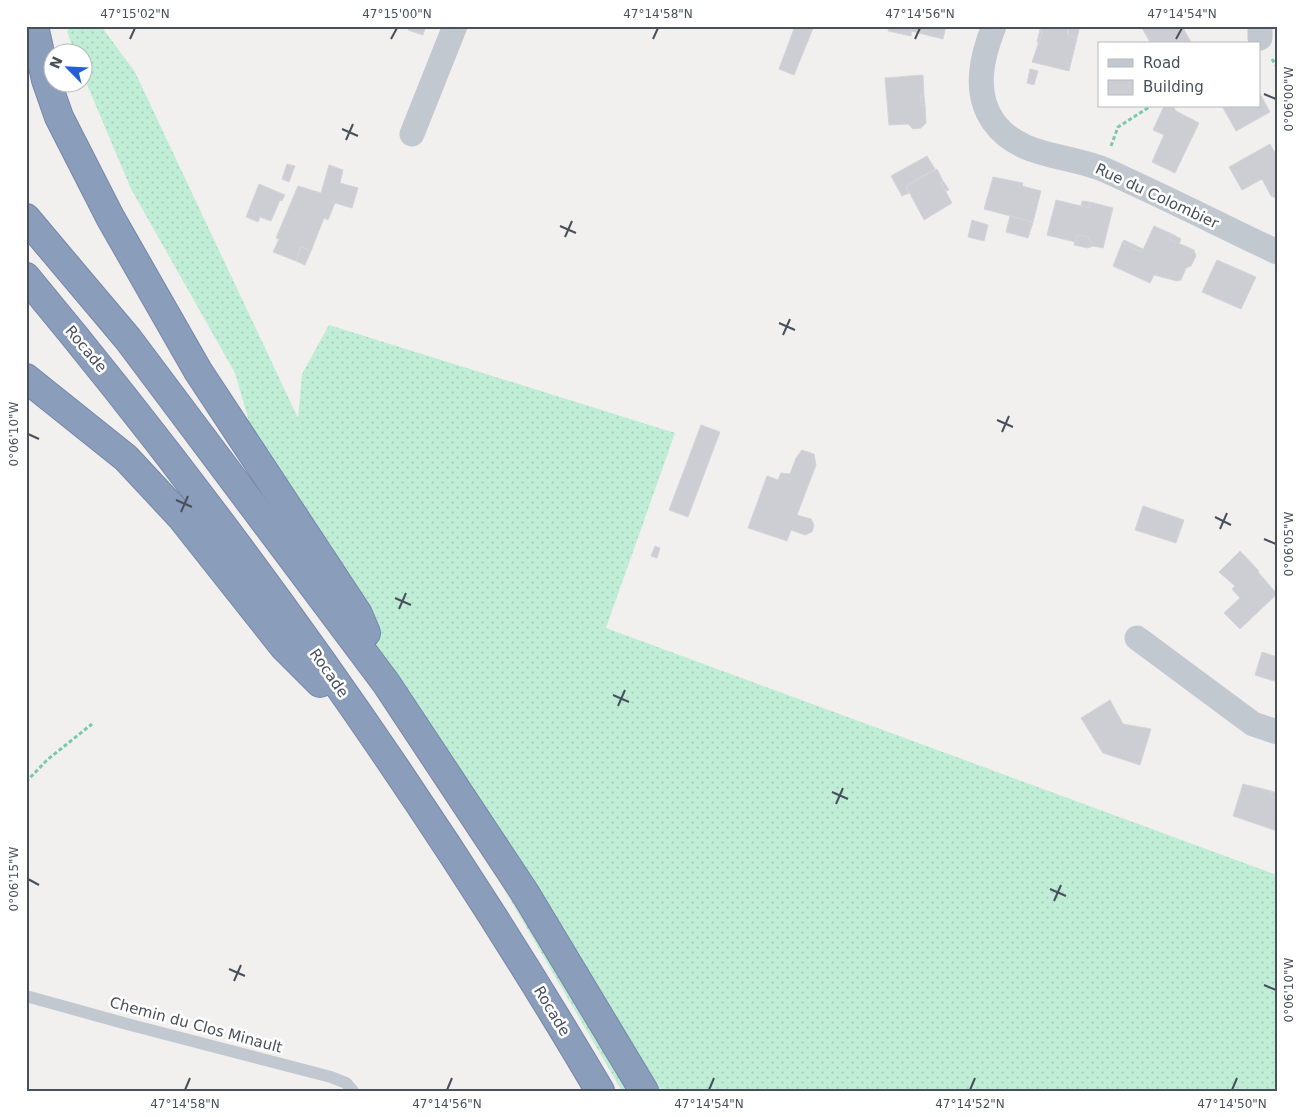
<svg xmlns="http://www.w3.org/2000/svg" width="1303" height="1117" viewBox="0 0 1303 1117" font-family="'DejaVu Sans',sans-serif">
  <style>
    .grass { fill: url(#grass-dots) }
    .building { fill: #ccced3; stroke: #d3d5da }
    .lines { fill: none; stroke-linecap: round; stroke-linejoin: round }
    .highway-casing { stroke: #7588a7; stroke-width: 30 }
    .path { stroke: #7ac9aa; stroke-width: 3; stroke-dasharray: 4 2.5; stroke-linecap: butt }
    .lane { stroke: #c1c8d0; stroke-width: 12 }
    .street { stroke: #c1c8d0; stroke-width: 25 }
    .highway { stroke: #8a9dbb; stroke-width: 28 }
    .ticks { fill: none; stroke: #48505c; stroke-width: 2 }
    .labels { text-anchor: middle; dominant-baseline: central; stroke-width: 5; stroke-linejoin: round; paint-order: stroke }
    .street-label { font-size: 15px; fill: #48505c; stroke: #fff }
    .neatline { fill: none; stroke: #48505c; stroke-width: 2 }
    .ticks-label { font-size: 12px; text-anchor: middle; fill: #48505c }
  </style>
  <defs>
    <pattern id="grass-dots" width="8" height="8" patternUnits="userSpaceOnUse" patternTransform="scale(1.25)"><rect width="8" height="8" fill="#c0edd6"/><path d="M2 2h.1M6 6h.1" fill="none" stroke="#a6cdba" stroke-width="1.8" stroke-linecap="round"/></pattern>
  </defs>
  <rect width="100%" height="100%" fill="#f2efef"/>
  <polygon class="grass" points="72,26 101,26 135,72 298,418 302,374 329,325 675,433 606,628 1277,875 1277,1091 622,1091 267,484 235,373 131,189 83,75 82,52 74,52 67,31"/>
  <g class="building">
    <polygon points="409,26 426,26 423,35 408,30"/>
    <polygon points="795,26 814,26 794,75 779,69"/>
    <polygon points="889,26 912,26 911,36 888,31"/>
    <polygon points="912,26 946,26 943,39 911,31"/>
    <polygon points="1038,26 1068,26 1067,32 1069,36 1077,38 1069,71 1032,62 1042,33"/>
    <polygon points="1077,26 1079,30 1077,38 1069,36 1068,27"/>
    <polygon points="1141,26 1182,26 1192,44 1151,44"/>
    <polygon points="1040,30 1042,33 1039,43 1037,42"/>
    <polygon points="1030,69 1038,71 1034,85 1027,83"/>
    <polygon points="923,75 924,96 920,96 921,106 925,105 926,123 921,128 913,129 908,124 889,125 885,78"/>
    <polygon points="1259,92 1270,112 1236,131 1222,106 1259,106"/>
    <polygon points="920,96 924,96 925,105 921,106"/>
    <polygon points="1164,106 1173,106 1176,111 1199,123 1175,173 1152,162 1164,135 1153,130"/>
    <polygon points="1270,144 1277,156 1277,189 1271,196 1262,179 1242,190 1229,167"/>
    <polygon points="927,156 935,169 906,186 909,193 902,196 891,176"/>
    <polygon points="287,164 295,166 289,182 282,179"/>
    <polygon points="329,165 343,170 340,183 358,188 352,208 335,203 328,220 324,218 311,251 301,247 296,261 273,252 279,239 276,238 298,186 321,193"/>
    <polygon points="937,169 943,181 941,183 952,203 924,220 906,186"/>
    <polygon points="993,177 1023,183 1022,186 1041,191 1033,222 984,209"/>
    <polygon points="943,181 949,190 946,191 941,183"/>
    <polygon points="259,184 285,195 282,201 280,200 271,221 260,217 258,222 246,217"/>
    <polygon points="1277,189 1277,199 1271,196"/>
    <polygon points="1056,200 1089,208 1090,202 1113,208 1103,248 1093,246 1088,237 1077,235 1075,242 1047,235"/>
    <polygon points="1082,201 1090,202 1089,208 1081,206"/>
    <polygon points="1010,216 1033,222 1028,238 1006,232"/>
    <polygon points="972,220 988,225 984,241 968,237"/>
    <polygon points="1154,226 1172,234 1169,239 1194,250 1196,256 1191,266 1186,268 1181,280 1177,281 1154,275 1150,283 1113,266 1122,243 1142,252"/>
    <polygon points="1172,234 1181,239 1179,244 1169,239"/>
    <polygon points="1077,235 1088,237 1093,246 1088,248 1074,245"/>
    <polygon points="1124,240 1143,249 1142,252 1122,243"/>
    <polygon points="301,247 311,251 305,265 296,261"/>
    <polygon points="1217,260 1256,277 1241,309 1202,292"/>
    <polygon points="701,425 720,432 688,517 669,510"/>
    <polygon points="802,450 814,454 816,465 797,515 811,519 814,525 812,532 805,535 791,530 787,541 748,528 767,476 778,480 781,473 790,474 796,458"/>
    <polygon points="1143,506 1184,520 1176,543 1135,530"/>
    <polygon points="655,546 660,548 657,558 651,556"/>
    <polygon points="1240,551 1259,571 1258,572 1277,594 1240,629 1224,613 1240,598 1232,589 1235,586 1219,572"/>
    <polygon points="1262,652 1277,657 1277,682 1255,675"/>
    <polygon points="1110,700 1123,724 1151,729 1140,765 1103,753 1081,718"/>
    <polygon points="1243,784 1271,791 1270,795 1277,798 1277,831 1233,816"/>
    <polygon points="1271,791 1277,793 1277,798 1270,795"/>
  </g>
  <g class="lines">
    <defs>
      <g id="highway">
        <polyline points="34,26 46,80 59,117 110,217 198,371 358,614 366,633"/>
        <polyline points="26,218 128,339 386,683 525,893 644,1091"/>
        <path d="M 26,277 C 239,533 431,805 600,1091"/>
        <polyline points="26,378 126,458 181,517 284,647 320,683"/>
      </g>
    </defs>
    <use href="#highway" class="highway-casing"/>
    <g class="path">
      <polyline points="1272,59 1277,67"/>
      <polyline points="1111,146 1118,127 1151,106"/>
      <polyline points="26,782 47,760 92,724"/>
    </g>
    <polyline class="lane" points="26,996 127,1024 331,1077 346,1083 353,1091"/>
    <g class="street">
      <path d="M 994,26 C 982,56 973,92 993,121 C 1018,158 1068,154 1105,170 C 1163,196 1220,225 1277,252"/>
      <polyline points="1260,38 1260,26"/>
      <polyline points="412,134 455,26"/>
      <polyline points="1137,638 1253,724 1277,732"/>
    </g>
    <use href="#highway" class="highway"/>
  </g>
  <path class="ticks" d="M 130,39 L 135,28M 391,39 L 397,28M 653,39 L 658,28M 915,39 L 920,28M 1176,39 L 1182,28M 1264,94 L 1276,99M 342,129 L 358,136M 346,140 L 353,124M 560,226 L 576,233M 565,237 L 572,221M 779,323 L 795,330M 783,335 L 790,319M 997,420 L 1013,427M 1002,432 L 1009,416M 28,434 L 39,439M 176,500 L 192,507M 181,512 L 188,496M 1215,517 L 1231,525M 1220,529 L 1227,513M 1264,539 L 1276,544M 395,598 L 411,605M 399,609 L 406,593M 613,695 L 629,702M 618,706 L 625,690M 832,792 L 848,799M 836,804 L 843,788M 28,879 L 39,885M 1050,889 L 1066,896M 1054,901 L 1061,885M 229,969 L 245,976M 234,981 L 241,965M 1264,985 L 1276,990M 185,1090 L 190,1078M 447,1090 L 452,1078M 709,1090 L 714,1078M 970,1090 L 975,1078M 1232,1090 L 1237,1078"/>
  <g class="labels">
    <g class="street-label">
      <text transform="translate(1157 196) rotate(25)">Rue du Colombier</text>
      <text transform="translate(86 349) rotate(50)">Rocade</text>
      <text transform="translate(329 673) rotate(55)">Rocade</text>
      <text transform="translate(552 1011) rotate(59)">Rocade</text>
      <text transform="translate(196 1025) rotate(15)">Chemin du Clos Minault</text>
    </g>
  </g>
  <rect width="1303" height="1117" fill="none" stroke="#ffffff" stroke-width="55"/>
  <rect x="1098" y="42" width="162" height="65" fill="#ffffff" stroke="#b6b9be"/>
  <rect x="1108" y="59" width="25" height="8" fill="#c1c8d0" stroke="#b6b9be"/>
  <text x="1143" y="68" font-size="15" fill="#48505c">Road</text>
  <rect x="1108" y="80" width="25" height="15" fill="#ccced3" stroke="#b6b9be"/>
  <text x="1143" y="92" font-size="15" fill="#48505c">Building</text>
  <g transform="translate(68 68) rotate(294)"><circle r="24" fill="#ffffff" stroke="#b6b9be"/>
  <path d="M0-4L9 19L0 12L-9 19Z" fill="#2360d7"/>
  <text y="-8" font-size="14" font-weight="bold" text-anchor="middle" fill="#48505c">N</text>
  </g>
  <rect x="28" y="28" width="1248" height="1062" class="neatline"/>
  <g class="ticks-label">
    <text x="135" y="18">47°15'02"N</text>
    <text x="397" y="18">47°15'00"N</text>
    <text x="658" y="18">47°14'58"N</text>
    <text x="920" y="18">47°14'56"N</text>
    <text x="1182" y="18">47°14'54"N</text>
    <text transform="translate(1289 99) rotate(-90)" y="4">0°06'00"W</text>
    <text transform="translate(14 434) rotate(-90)" y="4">0°06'10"W</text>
    <text transform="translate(1289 544) rotate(-90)" y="4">0°06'05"W</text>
    <text transform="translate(14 879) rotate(-90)" y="4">0°06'15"W</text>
    <text transform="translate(1289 990) rotate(-90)" y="4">0°06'10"W</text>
    <text x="185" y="1108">47°14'58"N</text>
    <text x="447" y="1108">47°14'56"N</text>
    <text x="709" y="1108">47°14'54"N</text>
    <text x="970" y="1108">47°14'52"N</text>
    <text x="1232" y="1108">47°14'50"N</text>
  </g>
</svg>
